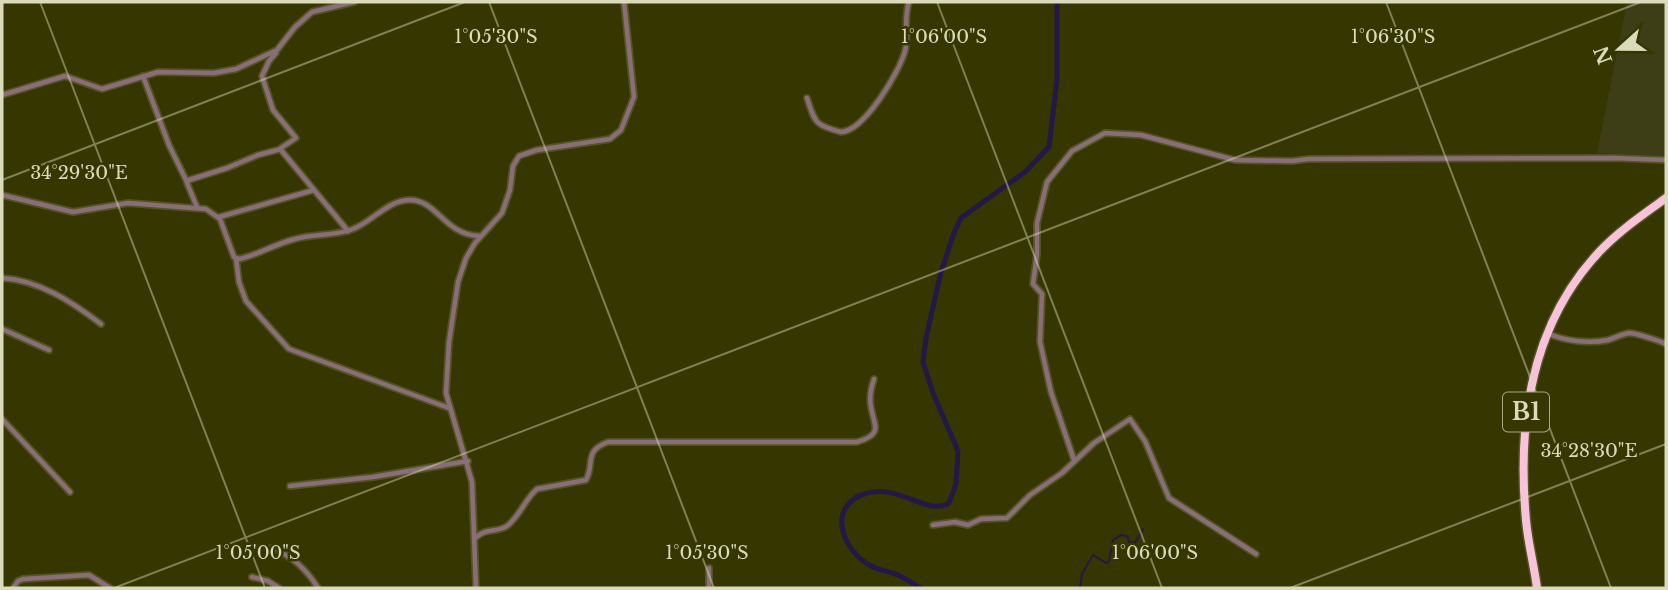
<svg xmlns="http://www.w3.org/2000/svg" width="1668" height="590" viewBox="0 0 1668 590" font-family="'Libre Baskerville',serif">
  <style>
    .built { fill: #3d3e15 }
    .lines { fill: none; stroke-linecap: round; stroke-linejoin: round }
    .stream { stroke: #231847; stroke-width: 2 }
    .river { stroke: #231847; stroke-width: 5 }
    .minor-casing { stroke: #535421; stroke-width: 8 }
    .highway-casing { stroke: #535421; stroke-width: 11 }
    .minor { stroke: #896e7a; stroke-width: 4.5 }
    .highway { stroke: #f8c3da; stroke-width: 8 }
    .ticks { fill: none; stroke: #d9dbba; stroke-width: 2; stroke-opacity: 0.45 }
    .labels { text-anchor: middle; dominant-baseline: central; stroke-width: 5; stroke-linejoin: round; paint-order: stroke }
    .shield { fill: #363600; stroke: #a8aa82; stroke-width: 2 }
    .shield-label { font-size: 23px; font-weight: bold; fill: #d9dbba }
    .ticks-label { font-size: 18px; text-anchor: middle; fill: #d9dbba; stroke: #363600; stroke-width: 5; stroke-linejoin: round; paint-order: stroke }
  </style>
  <rect width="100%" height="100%" fill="#363600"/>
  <polygon class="built" points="1627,2 1666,2 1666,156 1597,153"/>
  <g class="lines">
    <polyline class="stream" points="1080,588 1082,574 1093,555 1106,563 1109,562 1113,540 1121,535 1127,536 1129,542 1135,543 1143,529"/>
    <path class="river" d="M 920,588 C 914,584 908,580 902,577 C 892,571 880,571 871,566 C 854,557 840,537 842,518 C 843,509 850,501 857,497 C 895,477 925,518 949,503 L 956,484 L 958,451 L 933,393 L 923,362 L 926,338 L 941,272 L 954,233 L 961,218 L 1025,172 L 1049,147 L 1057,79 L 1057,2"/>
    <defs>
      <g id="minor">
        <polyline points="276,53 269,61 262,76 273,110 296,138 281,148 281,150 348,231"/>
        <polyline points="143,76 169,145 187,182"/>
        <polyline points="2,95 65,76 102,89 158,72 214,73 236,69 277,50 295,27 312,12 354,2"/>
        <path d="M 807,98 C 815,122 814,125 841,132 C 864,131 899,73 905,51 C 909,37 903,20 909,2"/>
        <path d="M 2,195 L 73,212 L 128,203 L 206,209 L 220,219 L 234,257 L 239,259 C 258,255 275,244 295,239 C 313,234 335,236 353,229 C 373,221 388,200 410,200 C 437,200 445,235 479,236"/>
        <polyline points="197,207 187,183 189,180 227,168 258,155 281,149"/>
        <polyline points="219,217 314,190"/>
        <polyline points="236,258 239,282 246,301 289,349 449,408"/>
        <path d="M 2,278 C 39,280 72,302 101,324"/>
        <polyline points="2,329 49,350"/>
        <path d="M 1547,333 C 1564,341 1589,344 1608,340 C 1615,338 1622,334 1629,333 C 1636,333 1660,341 1666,344"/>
        <polyline points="2,419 70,492"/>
        <polyline points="1074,460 1051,392 1040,342 1042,294 1033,284 1037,254 1037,223 1047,182 1072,151 1105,133 1141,135 1235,160 1292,161 1308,159 1614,158 1666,160"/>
        <polyline points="290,486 373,477 468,461"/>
        <polyline points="933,525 955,522 968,525 981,519 1007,518 1030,495 1062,473 1094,443 1130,419 1145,441 1169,498 1256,554"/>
        <path d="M 475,538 C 487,527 497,533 507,526 C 520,516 525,499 537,489 L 586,480 C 595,464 583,451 608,442 L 857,442 C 884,434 874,426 871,407 C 869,398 871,388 874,379"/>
        <path d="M 271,548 C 291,555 307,570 318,588"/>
        <polyline points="709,568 709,588"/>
        <polyline points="252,577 268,581 279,588"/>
        <polyline points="13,588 18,581 23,579 89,575 110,588"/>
        <polyline points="476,588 472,482 446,393 449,342 458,282 466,258 475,243 502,213 510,190 513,166 519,156 537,150 610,139 621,130 634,97 624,2"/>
      </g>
      <path id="highway" d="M 1537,588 C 1534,565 1528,543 1526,520 C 1517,423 1531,324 1600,251 C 1620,230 1643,215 1666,198"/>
    </defs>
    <use href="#minor" class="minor-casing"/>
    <use href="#highway" class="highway-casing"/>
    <use href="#minor" class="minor"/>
    <use href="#highway" class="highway"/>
  </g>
  <path class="ticks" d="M 40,2 L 265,588M 489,2 L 714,588M 937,2 L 1162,588M 1386,2 L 1611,588M 2,180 L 465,2M 114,588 L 1641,2M 1290,588 L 1666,444"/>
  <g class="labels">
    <rect class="shield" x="1503" y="392.5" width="46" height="39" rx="5"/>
    <g class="shield-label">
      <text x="1526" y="412">B1</text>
    </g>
  </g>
  <g class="ticks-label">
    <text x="496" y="43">1°05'30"S</text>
    <text x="944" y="43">1°06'00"S</text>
    <text x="1393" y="43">1°06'30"S</text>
    <text x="79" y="179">34°29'30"E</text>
    <text x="1589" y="457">34°28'30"E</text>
    <text x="258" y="559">1°05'00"S</text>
    <text x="707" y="559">1°05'30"S</text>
    <text x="1155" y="559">1°06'00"S</text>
  </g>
  <rect width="1668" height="590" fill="none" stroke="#d9dbba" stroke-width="7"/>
  <g transform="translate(1619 49) rotate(249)" stroke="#363600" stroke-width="5" paint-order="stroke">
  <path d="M0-5L12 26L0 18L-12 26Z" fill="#d9dbba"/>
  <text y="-10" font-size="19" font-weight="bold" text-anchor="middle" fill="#d9dbba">N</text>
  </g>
</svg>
